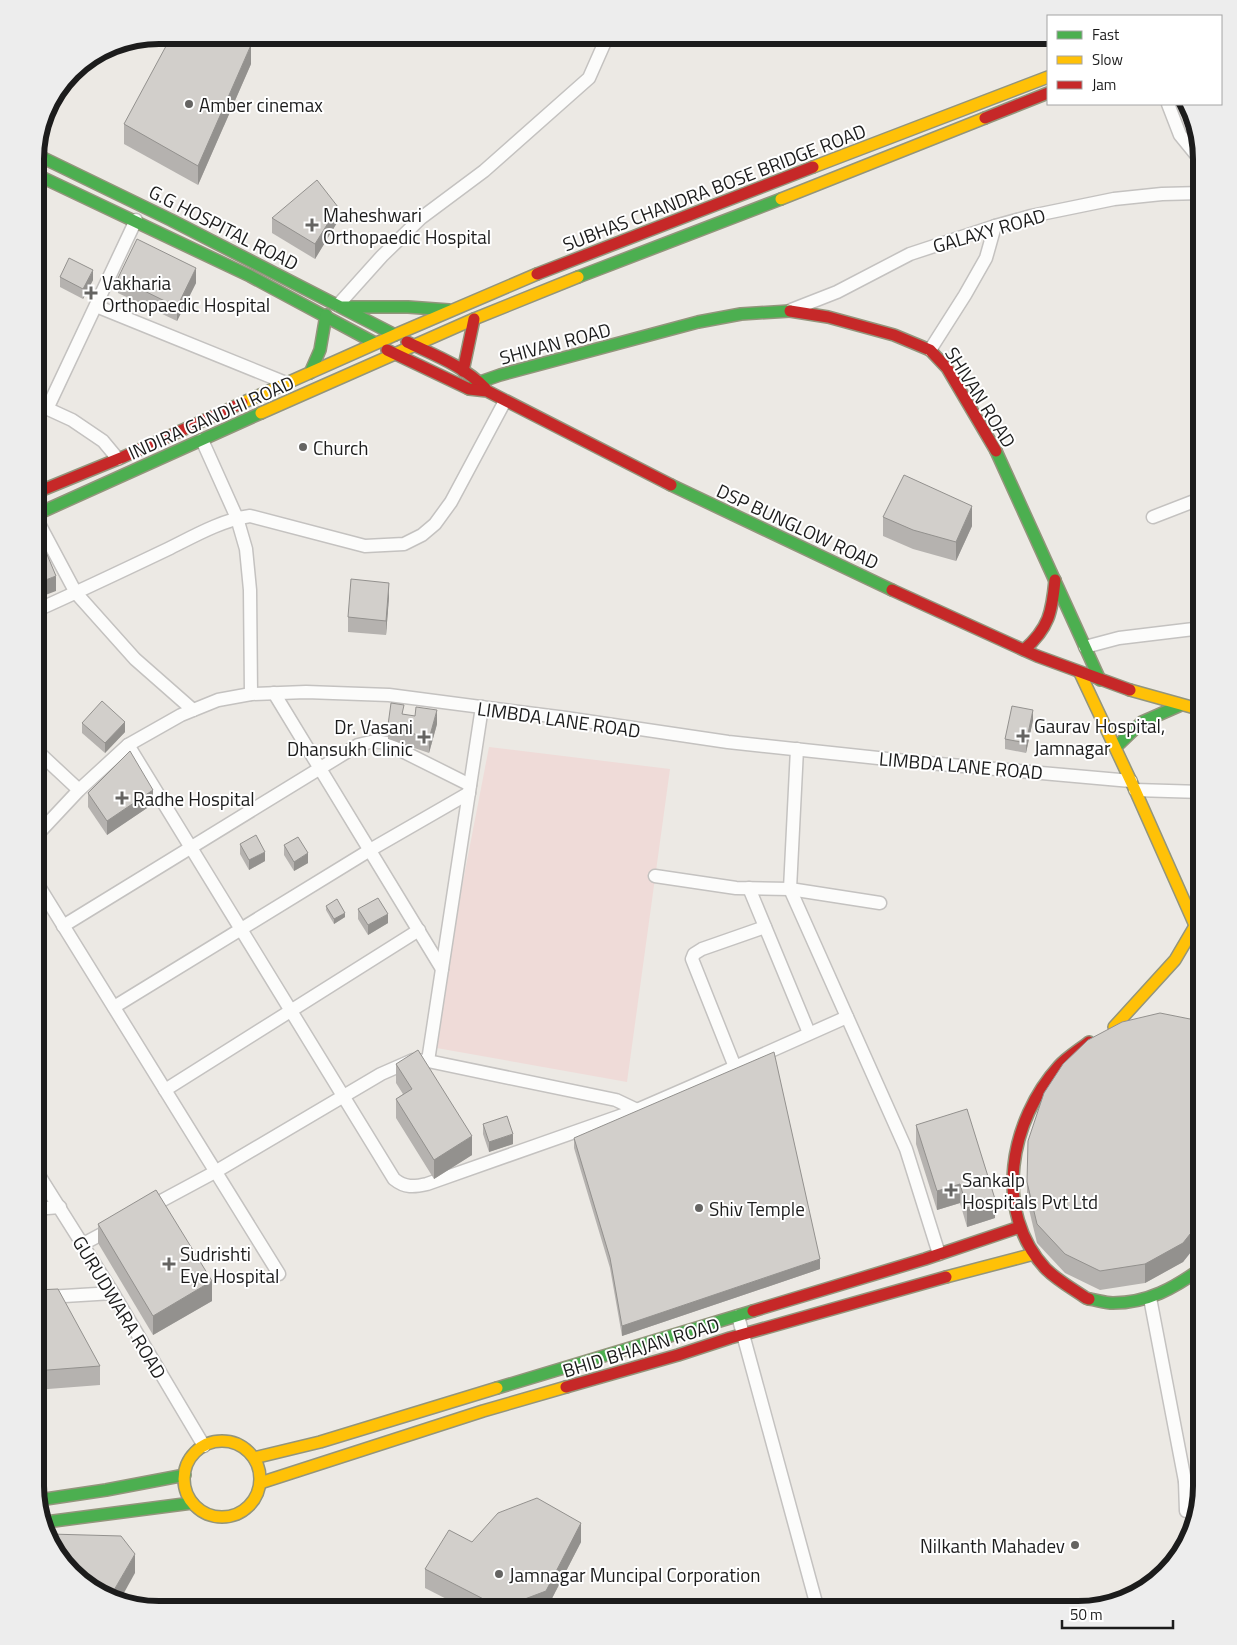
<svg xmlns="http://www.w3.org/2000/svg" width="1237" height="1645" viewBox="0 0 1237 1645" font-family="'Titillium Web',sans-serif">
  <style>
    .commercial { fill: #efdbd8 }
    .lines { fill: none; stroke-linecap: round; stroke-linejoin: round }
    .street-casing { stroke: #c4c2c0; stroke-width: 15 }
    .fast-casing { stroke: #93957c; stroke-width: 14 }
    .slow-casing { stroke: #93957c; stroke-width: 14 }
    .jam-casing { stroke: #93957c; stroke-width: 14 }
    .street { stroke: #fcfcfb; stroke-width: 12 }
    .fast { stroke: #4caf50; stroke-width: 11 }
    .slow { stroke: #ffc107; stroke-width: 11 }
    .jam { stroke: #c62828; stroke-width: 11 }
    .wall { fill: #b5b2af }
    .shaded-wall { fill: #93918e }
    .building { fill: #d2cfcb; stroke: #93918e }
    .poi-dot { fill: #656462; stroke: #fff; stroke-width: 2 }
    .labels { text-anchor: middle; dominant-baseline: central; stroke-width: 4; stroke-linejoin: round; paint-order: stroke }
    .poi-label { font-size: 19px; fill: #1c1c1c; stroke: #fff; text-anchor: start }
    .street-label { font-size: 19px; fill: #1c1c1c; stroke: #fff }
    .rim { fill: none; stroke: #1c1c1c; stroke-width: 6 }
  </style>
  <rect width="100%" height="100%" fill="#ece9e4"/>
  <polygon class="commercial" points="489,747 670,769 627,1082 431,1047"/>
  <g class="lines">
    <defs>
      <g id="street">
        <polyline points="1168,104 1180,135 1202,162"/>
        <polyline points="338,305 382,256 421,218 484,171 589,78 608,35"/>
        <polyline points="96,306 286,383"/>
        <polyline points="791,310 837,292 910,254 995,226 1031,216 1114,199 1162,194 1202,193"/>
        <polyline points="930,350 965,295 986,258 995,226"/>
        <polyline points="35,403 72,420 103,441 118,459"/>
        <polyline points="47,409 136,220"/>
        <polyline points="202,440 237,518 246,549 250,590 251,694"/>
        <polyline points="35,516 76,593 135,659 193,710"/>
        <polyline points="1153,517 1202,498"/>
        <path d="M 35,611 C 80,591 124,570 168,549 C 194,536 222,520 250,516 L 365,546 L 404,544 L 422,535 L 435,524 L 451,502 L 505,401"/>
        <polyline points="1085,647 1119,638 1202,628"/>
        <polyline points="274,693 442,969"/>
        <path d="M 128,745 L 394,1179 C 405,1188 414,1187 427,1184 L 637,1110 L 690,1087 L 847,1017"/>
        <polyline points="35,749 79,790"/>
        <polyline points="797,749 790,889 906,1149 939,1254"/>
        <polyline points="1135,790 1202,792"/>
        <polyline points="35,837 79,790 128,745 181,715 218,700 251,694 306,692 389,695 566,718 728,742 906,761 1131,781"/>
        <polyline points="655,876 736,888 790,889 880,903"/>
        <polyline points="35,880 279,1274"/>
        <polyline points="749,888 809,1033"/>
        <polyline points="63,926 358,745 375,741 386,743 470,785"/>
        <polyline points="114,1007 370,850 469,793"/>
        <polyline points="428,1061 482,707"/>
        <polyline points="735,1067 692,959 694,954 702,949 765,927"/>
        <polyline points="165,1090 419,930"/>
        <polyline points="35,1169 113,1293 204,1446"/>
        <polyline points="148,1208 215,1172 381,1074 413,1060 428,1061 616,1100 637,1110"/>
        <polyline points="35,1209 60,1207"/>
        <polyline points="83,1244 113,1228"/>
        <polyline points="48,1297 113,1293"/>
        <polyline points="1150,1298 1185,1481 1186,1511 1195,1511"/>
        <polyline points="738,1316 818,1610"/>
        <polyline points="1185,1481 1202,1484"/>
      </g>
      <g id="fast">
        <polyline points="35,154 171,220 395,335"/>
        <polyline points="35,174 250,276 375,343"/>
        <polyline points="578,277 781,199"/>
        <polyline points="343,307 408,307 449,310"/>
        <polyline points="310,373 320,350 326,315"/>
        <polyline points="469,389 480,382 500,375 698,322 741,314 790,311"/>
        <polyline points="996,451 1100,680"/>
        <polyline points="671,485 892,590"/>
        <polyline points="35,515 261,413"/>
        <polyline points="1116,747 1142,722 1181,705"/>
        <path d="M 1089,1299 C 1097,1300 1105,1303 1113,1303 C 1148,1303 1174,1288 1202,1268"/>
        <polyline points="497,1388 753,1311"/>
        <polyline points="39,1500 106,1490 185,1475"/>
        <polyline points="46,1522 192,1503"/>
      </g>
      <g id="slow">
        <polyline points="813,167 1048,77"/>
        <polyline points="781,199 985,118"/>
        <polyline points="242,403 397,334 537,274"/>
        <polyline points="261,413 474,319 578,277"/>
        <polyline points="1080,673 1135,790 1202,941"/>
        <polyline points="1130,690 1202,710"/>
        <polyline points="1114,1027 1175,960 1195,926"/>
        <polyline points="946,1277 1034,1254"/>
        <circle cx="222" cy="1479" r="38"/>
        <polyline points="254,1458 320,1442 497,1388"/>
        <polyline points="260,1483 483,1411 566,1387"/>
      </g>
      <g id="jam">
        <polyline points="985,118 1048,93"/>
        <polyline points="537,274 813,167"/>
        <polyline points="790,311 828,317 894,335 930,350 947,368 996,451"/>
        <path d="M 407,342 C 434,355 464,366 485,388"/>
        <polyline points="387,350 469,389 487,391 671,485"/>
        <polyline points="463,371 474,319"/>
        <polyline points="35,493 123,457 242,403"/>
        <polyline points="892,590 1037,656 1130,690"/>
        <path d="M 1024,650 C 1049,628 1052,612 1055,580"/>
        <path d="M 1089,1042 C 1079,1050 1067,1057 1059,1066 C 1010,1120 992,1211 1046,1269 C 1057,1280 1073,1289 1086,1298 L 1089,1299"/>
        <polyline points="753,1311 925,1259 1020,1227"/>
        <polyline points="566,1387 678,1355 730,1338 946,1277"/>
      </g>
    </defs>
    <use href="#street" class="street-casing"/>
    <use href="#fast" class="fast-casing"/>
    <use href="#slow" class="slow-casing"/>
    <use href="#jam" class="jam-casing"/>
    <use href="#street" class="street"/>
    <use href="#fast" class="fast"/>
    <use href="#slow" class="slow"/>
    <use href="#jam" class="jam"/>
  </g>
  <g class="wall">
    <polygon points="251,64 198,185 124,144 124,124"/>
    <polygon points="272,218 338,221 315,259 272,233"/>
    <polygon points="60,277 93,280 83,299 60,287"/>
    <polygon points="118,278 196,283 177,321 118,293"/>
    <polygon points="883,517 972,526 956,561 913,549 883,536"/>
    <polygon points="389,597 386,635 348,632 348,617"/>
    <polygon points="1202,668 1202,696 1192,693 1192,683 1199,670"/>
    <polygon points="404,714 437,724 429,753 388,739 388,725"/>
    <polygon points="1033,720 1026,753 1005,749 1005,739"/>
    <polygon points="82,723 125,732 105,753 82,733"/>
    <polygon points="88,793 153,804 107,835 88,807"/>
    <polygon points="240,844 265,861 249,870 240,854"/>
    <polygon points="284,845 308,863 294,871 284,855"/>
    <polygon points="326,906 345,917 334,924 326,910"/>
    <polygon points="358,909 388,923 368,935 358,919"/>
    <polygon points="1202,1029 1202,1238 1183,1262 1145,1283 1100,1290 1065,1273 1037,1243 1027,1201 1027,1182"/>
    <polygon points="396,1064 472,1155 434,1179 396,1118 396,1099 403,1094 396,1083"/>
    <polygon points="483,1124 513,1144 489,1152 483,1134"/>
    <polygon points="916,1125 995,1218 967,1227 960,1203 937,1210 916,1144"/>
    <polygon points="574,1138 820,1269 622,1336 610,1268 574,1148"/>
    <polygon points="98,1224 212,1301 153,1335 98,1243"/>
    <polygon points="35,1290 100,1366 100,1385 35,1390"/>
    <polygon points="472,1542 581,1542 546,1610 468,1610 425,1588 425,1569"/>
  </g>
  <g class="shaded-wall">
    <polygon points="251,45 251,64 198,185 198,166"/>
    <polygon points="338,207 338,221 315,259 315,244"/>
    <polygon points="196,268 196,283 177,321 177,307"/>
    <polygon points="93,270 93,280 83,299 83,289"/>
    <polygon points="972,506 972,526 956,561 956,542"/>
    <polygon points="56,576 56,591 35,599 35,584"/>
    <polygon points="389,583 389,597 386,635 386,621"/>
    <polygon points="437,710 437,724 429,753 429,739"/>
    <polygon points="1033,710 1033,720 1026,753 1026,743"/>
    <polygon points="125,722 125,732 105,753 105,743"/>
    <polygon points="153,790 153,804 107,835 107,821"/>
    <polygon points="265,852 265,861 249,870 249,860"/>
    <polygon points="308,853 308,863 294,871 294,862"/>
    <polygon points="345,913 345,917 334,924 334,919"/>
    <polygon points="388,914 388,923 368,935 368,925"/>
    <polygon points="513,1134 513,1144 489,1152 489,1142"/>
    <polygon points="472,1136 472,1155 434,1179 434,1160"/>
    <polygon points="960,1184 960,1203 937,1210 937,1191"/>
    <polygon points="995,1199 995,1218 967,1227 967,1208"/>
    <polygon points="1202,1219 1202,1238 1183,1262 1145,1283 1145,1264"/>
    <polygon points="820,1259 820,1269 622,1336 622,1326"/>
    <polygon points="212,1281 212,1301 153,1335 153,1316"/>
    <polygon points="581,1523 581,1542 546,1610 501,1610 501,1608"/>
    <polygon points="135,1554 135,1573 120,1600 110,1597"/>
  </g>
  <g class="building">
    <polygon points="172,35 225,35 251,45 198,166 124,124"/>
    <polygon points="317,180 338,207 315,244 272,218"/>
    <polygon points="137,239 196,268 177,307 118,278"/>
    <polygon points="69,258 93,270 83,289 60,277"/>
    <polygon points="904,475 972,506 956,542 913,530 883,517"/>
    <polygon points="38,533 56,576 35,584 35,534"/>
    <polygon points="351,579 389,583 386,621 348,617"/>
    <polygon points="1199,667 1202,668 1202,686 1192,683 1195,669 1199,670"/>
    <polygon points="102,701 125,722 105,743 82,723"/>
    <polygon points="391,703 404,705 402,714 415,716 416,707 437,710 429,739 388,725"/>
    <polygon points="1012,706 1033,710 1026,743 1005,739"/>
    <polygon points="130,751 153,790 107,821 88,793"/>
    <polygon points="256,835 265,852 249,860 240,844"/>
    <polygon points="298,837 308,853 294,862 284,845"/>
    <polygon points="378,898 388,914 368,925 358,909"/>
    <polygon points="337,899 345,913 334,919 326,906"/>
    <polygon points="1160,1013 1190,1019 1202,1029 1202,1219 1183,1243 1145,1264 1100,1271 1065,1254 1037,1224 1027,1182 1028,1141 1044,1093 1063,1064 1088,1040 1122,1022"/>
    <polygon points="418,1050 472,1136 434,1160 396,1099 412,1089 396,1064"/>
    <polygon points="774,1052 820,1259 622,1326 610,1258 574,1138"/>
    <polygon points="967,1109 995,1199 967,1208 960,1184 937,1191 916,1125"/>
    <polygon points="507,1116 513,1134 489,1142 483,1124"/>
    <polygon points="156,1190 212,1281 153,1316 98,1224"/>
    <polygon points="58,1289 100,1366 35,1371 35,1290"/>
    <polygon points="537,1498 581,1523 546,1591 501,1608 425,1569 449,1530 472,1542 498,1513"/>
    <polygon points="50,1534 121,1536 135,1554 110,1597 97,1594 56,1555"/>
  </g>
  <g class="poi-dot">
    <circle cx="189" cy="104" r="5"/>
    <path d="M309.5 217.5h5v5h5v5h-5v5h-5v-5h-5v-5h5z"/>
    <path d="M88.5 285.5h5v5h5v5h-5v5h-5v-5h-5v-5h5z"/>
    <circle cx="303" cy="447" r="5"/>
    <path d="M1020.5 728.5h5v5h5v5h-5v5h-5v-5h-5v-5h5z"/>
    <path d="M421.5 729.5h5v5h5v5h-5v5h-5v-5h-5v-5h5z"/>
    <path d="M119.5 790.5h5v5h5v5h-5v5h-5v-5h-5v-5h5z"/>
    <path d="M948.5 1182.5h5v5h5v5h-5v5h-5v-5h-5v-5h5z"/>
    <circle cx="699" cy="1208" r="5"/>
    <path d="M166.5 1256.5h5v5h5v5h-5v5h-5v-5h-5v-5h5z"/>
    <circle cx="1075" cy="1545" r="5"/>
    <circle cx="499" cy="1574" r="5"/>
  </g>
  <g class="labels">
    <g class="poi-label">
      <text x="199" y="104">Amber cinemax</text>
      <text x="323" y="214">Maheshwari<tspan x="323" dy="22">Orthopaedic Hospital</tspan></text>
      <text x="102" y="282">Vakharia<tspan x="102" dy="22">Orthopaedic Hospital</tspan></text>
      <text x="313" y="447">Church</text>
      <text x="1034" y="725">Gaurav Hospital,<tspan x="1034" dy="22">Jamnagar</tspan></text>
      <text x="413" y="726" text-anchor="end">Dr. Vasani<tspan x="413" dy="22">Dhansukh Clinic</tspan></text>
      <text x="133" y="798">Radhe Hospital</text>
      <text x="962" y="1179">Sankalp<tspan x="962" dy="22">Hospitals Pvt Ltd</tspan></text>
      <text x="709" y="1208">Shiv Temple</text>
      <text x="180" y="1253">Sudrishti<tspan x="180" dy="22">Eye Hospital</tspan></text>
      <text x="1065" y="1545" text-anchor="end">Nilkanth Mahadev</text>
      <text x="509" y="1574">Jamnagar Muncipal Corporation</text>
    </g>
    <g class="street-label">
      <text transform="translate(714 187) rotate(-21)">SUBHAS CHANDRA BOSE BRIDGE ROAD</text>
      <text transform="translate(224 227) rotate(27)">G.G HOSPITAL ROAD</text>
      <text transform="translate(989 230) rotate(-16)">GALAXY ROAD</text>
      <text transform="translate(555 343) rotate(-15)">SHIVAN ROAD</text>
      <text transform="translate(981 397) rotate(58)">SHIVAN ROAD</text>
      <text transform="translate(211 417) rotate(-24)">INDIRA GANDHI ROAD</text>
      <text transform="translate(798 526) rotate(25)">DSP BUNGLOW ROAD</text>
      <text transform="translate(559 719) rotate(8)">LIMBDA LANE ROAD</text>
      <text transform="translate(961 765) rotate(5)">LIMBDA LANE ROAD</text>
      <text transform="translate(120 1307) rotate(59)">GURUDWARA ROAD</text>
      <text transform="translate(641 1347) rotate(-17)">BHID BHAJAN ROAD</text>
    </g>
  </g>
  <path d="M0 0H1237V1645H0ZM159 44H1078A115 115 0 0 1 1193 159V1486A115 115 0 0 1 1078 1601H159A115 115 0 0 1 44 1486V159A115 115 0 0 1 159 44Z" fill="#ededed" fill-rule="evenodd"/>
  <path class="rim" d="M159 44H1078A115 115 0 0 1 1193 159V1486A115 115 0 0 1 1078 1601H159A115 115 0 0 1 44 1486V159A115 115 0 0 1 159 44Z"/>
  <rect x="1047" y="15" width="175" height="90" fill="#ffffff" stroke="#a4a4a4"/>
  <rect x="1057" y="31" width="25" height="8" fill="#4caf50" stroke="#a4a4a4"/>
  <text x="1092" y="40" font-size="15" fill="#1c1c1c">Fast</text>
  <rect x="1057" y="56" width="25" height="8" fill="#ffc107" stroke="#a4a4a4"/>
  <text x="1092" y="65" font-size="15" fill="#1c1c1c">Slow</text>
  <rect x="1057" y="81" width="25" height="8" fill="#c62828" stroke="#a4a4a4"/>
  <text x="1092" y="90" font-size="15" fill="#1c1c1c">Jam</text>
  <path d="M1062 1620v8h111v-8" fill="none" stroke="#1c1c1c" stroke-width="2.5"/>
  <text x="1070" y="1620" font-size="15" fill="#1c1c1c" stroke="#ffffff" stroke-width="4" paint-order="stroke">50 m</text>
</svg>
